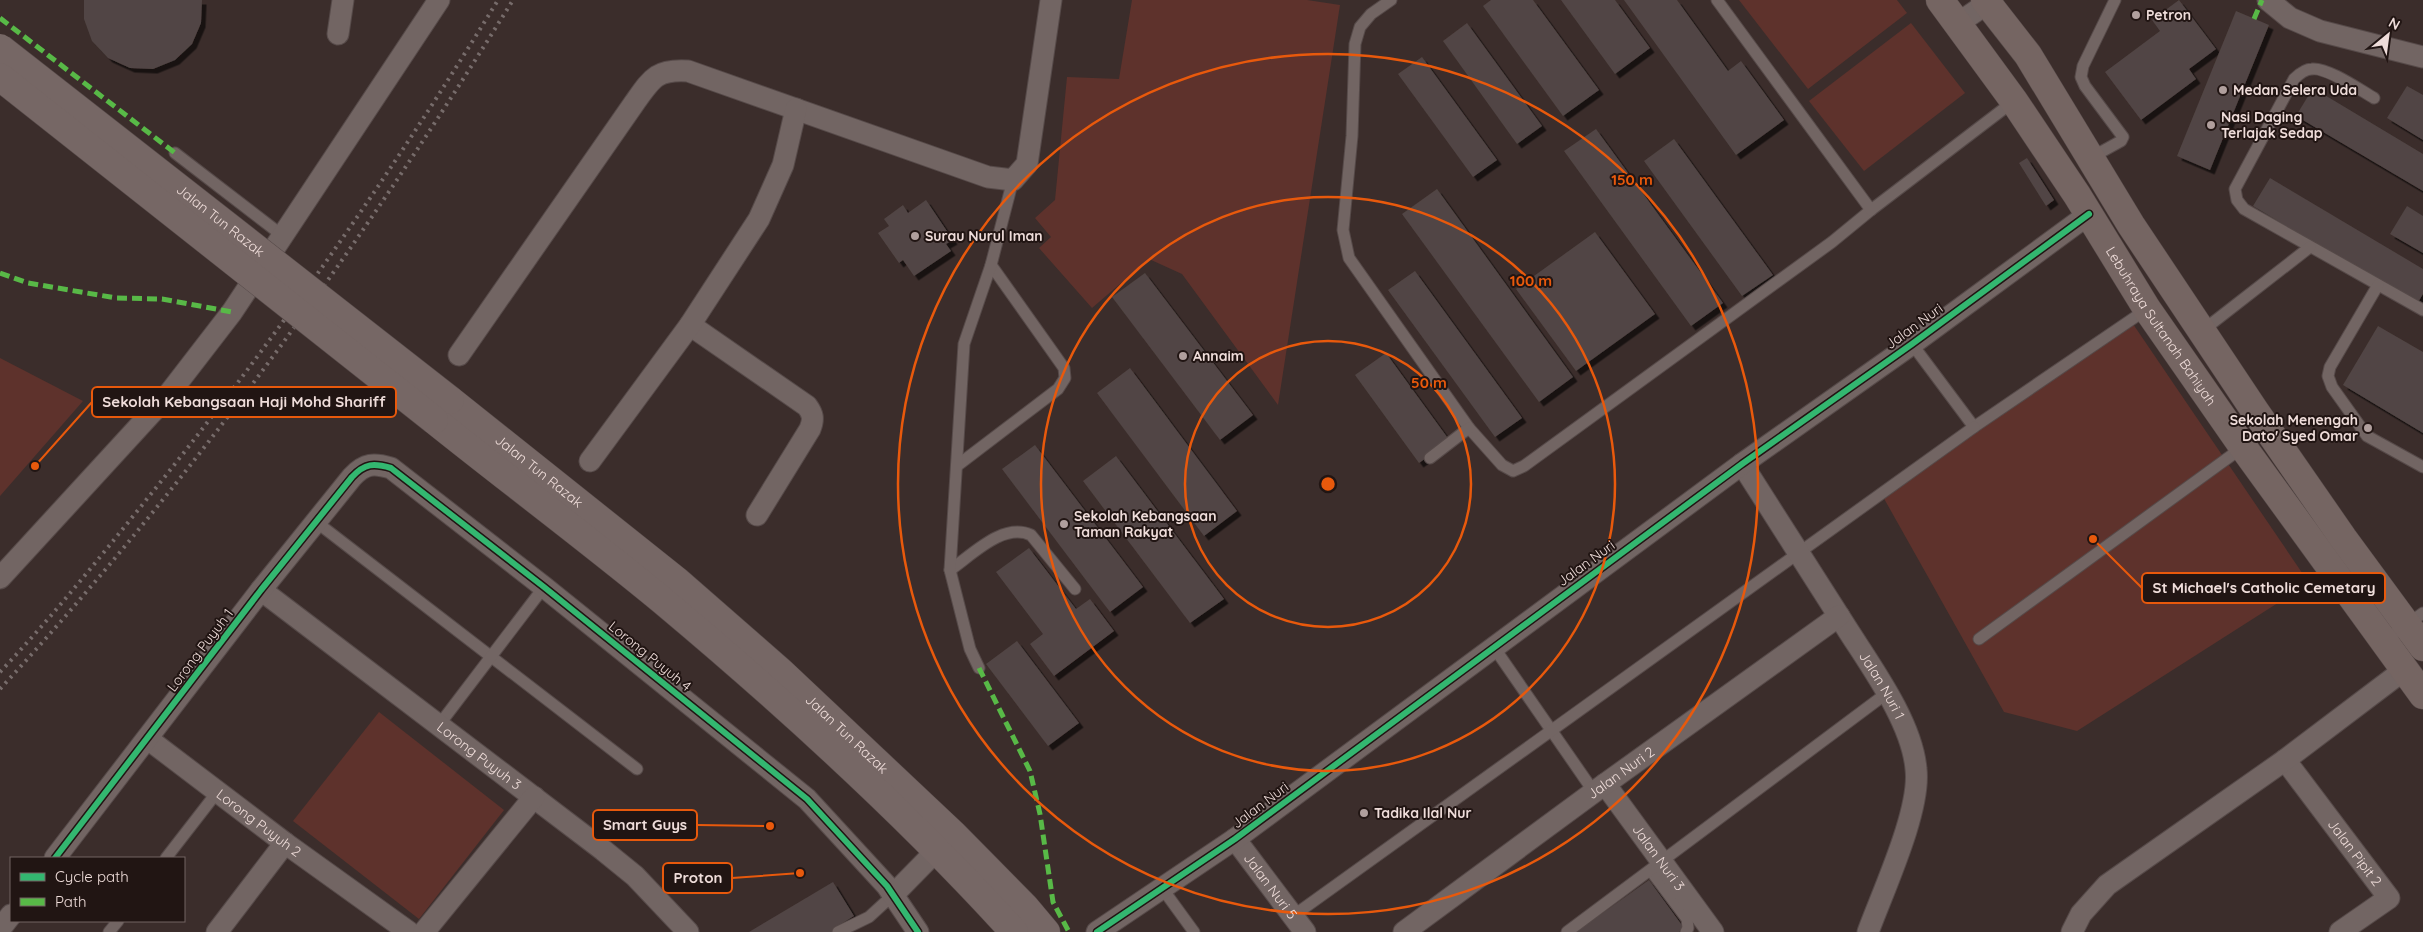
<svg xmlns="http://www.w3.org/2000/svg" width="2423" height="932" viewBox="0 0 2423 932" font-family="Quicksand,sans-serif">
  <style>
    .green { fill: #5e322c }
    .building { fill: #514544; filter: url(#shadow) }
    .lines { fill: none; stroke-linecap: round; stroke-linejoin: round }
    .service-casing { stroke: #564a49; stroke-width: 13 }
    .minor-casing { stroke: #564a49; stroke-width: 23 }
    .secondary-casing { stroke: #564a49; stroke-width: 29 }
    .primary-casing { stroke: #564a49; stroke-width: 29 }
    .service { stroke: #726563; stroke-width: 11 }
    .minor { stroke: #726563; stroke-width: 21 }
    .secondary { stroke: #766765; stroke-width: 28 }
    .primary { stroke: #756562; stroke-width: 28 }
    .rail { stroke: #776c6b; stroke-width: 4; stroke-dasharray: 2.5 5; stroke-linecap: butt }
    .secondary-bridge-casing { stroke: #564a49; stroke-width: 29; stroke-linecap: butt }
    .secondary-bridge { stroke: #766765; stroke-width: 28 }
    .quiet { stroke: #58b947; stroke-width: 5; stroke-dasharray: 10 5; stroke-linecap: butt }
    .cycleway-casing { stroke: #211513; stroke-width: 9 }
    .cycleway { stroke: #33b770; stroke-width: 6 }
    .ring { fill: none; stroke: #e8590c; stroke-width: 2.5 }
    .poi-dot { fill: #b09f9d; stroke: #211513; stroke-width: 2 }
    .labels { text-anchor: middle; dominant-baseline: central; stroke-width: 4; stroke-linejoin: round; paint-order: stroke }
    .poi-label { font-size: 14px; font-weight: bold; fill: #efddda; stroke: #211513; text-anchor: start }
    .street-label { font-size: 14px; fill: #efddda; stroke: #211513 }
    .centre { fill: #e8590c; stroke: #211513; stroke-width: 2.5 }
    .ring-label { font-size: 15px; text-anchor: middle; font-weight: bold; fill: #e8590c; stroke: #211513; stroke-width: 4; stroke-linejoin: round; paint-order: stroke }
    .leader { fill: none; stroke: #e8590c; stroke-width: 2 }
    .callout-dot { fill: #e8590c; stroke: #211513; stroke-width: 2 }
    .callout { fill: #211513; stroke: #e8590c; stroke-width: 2 }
    .callout-label { font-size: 15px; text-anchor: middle; font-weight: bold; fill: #efddda }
  </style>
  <defs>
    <filter id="shadow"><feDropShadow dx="4.5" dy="4.5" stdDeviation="0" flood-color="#0009"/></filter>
  </defs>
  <rect width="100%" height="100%" fill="#3b2d2b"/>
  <g class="green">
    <polygon points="1132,0 1307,0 1340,5 1278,405 1182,274 1149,259 1092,308 1039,248 1051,237 1035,218 1055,200 1067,77 1119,79"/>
    <polygon points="1739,0 1897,0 1907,13 1808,89"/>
    <polygon points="1911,23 1965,93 1864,171 1809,101"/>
    <polygon points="2133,324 2309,583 2077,731 2004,712 1882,495"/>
    <polygon points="0,358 83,401 0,496"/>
    <polygon points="379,712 504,810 419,919 293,821"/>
  </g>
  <g class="building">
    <polygon points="84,0 202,0 201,23 192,44 175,60 153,69 130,68 108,58 92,41 84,19"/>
    <polygon points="1491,0 1533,0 1599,90 1563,116 1483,6"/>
    <polygon points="1561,0 1615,0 1650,48 1615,74"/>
    <polygon points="1624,0 1677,0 1728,71 1741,61 1784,120 1736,155"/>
    <polygon points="2179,0 2216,49 2189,69 2196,79 2141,120 2105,72 2160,31 2152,20"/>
    <polygon points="2236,11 2269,25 2210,170 2177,156"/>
    <polygon points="1467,23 1542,126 1517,144 1443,41"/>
    <polygon points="1422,57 1497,160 1473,177 1398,74"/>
    <polygon points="2407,86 2423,95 2423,140 2387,118"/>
    <polygon points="2313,88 2423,154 2423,191 2296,116"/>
    <polygon points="1596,129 1723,303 1691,326 1564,151"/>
    <polygon points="1674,139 1773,275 1742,296 1644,161"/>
    <polygon points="2027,158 2054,200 2046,206 2019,163"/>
    <polygon points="2270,178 2423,269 2423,294 2417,304 2253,206"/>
    <polygon points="1437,189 1573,377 1539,402 1402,214"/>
    <polygon points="926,200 953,240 946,244 951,251 914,276 903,260 899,263 878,233 889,226 884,219 903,205 908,213"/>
    <polygon points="2407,206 2423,216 2423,253 2390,234"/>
    <polygon points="1595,232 1655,314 1576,371 1516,289"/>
    <polygon points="1415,271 1522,418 1495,437 1388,290"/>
    <polygon points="1145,273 1253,415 1220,440 1112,297"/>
    <polygon points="2378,326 2423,352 2423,433 2343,385"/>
    <polygon points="1386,353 1450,441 1419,463 1355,375"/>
    <polygon points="1130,368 1237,511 1204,536 1097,393"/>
    <polygon points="1035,445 1143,587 1110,612 1002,469"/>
    <polygon points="1116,456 1224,599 1190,623 1083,481"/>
    <polygon points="1029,548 1076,609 1090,599 1114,631 1054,676 1030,644 1043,634 996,572"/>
    <polygon points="1017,641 1079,723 1048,746 986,664"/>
    <polygon points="1649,880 1684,928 1679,932 1576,932"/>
    <polygon points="833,882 854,916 833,929 834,932 749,932"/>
  </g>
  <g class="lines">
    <defs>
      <g id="service">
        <polyline points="1391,0 1371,14 1360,27 1355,44 1352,136 1343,230 1349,258 1469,428 1502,465 1513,471 1524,466 1832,242 1871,210"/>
        <polyline points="1717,0 1871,210 2014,101"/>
        <path d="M 2374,98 C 2360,90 2327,67 2312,69 C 2305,69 2299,74 2294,79 L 2235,189 L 2237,200 L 2244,209 L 2423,310"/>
        <polyline points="175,153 283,236"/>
        <polyline points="2092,157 2121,141 2123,137 2085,86 2081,77 2083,66 2115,0"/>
        <polyline points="2378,285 2330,367 2328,376 2332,387 2367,436 2423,467"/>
        <polyline points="2202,331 2310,247"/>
        <polyline points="1912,344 1974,427 2147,309"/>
        <polyline points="1430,458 1469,428"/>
        <polyline points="958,465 1058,389 1065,378 1064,368 991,265"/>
        <polyline points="315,521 637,769"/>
        <path d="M 950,570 C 972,555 1003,522 1031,535 L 1075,589"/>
        <polyline points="1979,639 2243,447"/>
        <polyline points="2383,642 2423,613"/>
        <polyline points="1493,646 1594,792"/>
        <polyline points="979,668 970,649 950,570 964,344 991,265 1013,180"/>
        <polyline points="439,725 544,587"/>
        <polyline points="166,858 218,791"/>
        <polyline points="1651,871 1687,919 1688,928 1686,932"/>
        <polyline points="1162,888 1194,932"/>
        <polyline points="1293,916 1974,427"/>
        <polyline points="109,932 118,921"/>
        <polyline points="838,932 869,917 893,895"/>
        <polyline points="1567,932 1887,693"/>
      </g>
      <g id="minor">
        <polyline points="2268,0 2290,18 2320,31 2423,57"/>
        <polyline points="1957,24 1992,0"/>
        <polyline points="338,34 343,0"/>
        <path d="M 690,325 L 807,406 C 813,414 814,419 810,429 L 757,515"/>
        <path d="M 459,355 L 635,102 C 652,78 657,69 688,71 L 988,177 L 1013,180 L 1027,164 L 1051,0"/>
        <polyline points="590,461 690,325 759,219 783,165 796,109"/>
        <path id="s1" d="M 1742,464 C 1776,517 1810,571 1844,624 C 1869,664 1912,721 1916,769 C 1921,810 1883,891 1868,932"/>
        <polyline points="0,578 168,395 232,312 439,0"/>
        <path id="s2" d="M 261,590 L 603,850 L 635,876 L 688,932"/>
        <path id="s3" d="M 148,739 L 285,843 L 409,932"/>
        <path id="s4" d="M 2285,760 L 2389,898 L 2340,932"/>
        <path id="s5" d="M 1605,784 L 1713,932"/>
        <path id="s6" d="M 1235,839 L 1305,932"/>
        <path d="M 55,858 L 261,590 L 352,477 C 365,463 374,463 391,468 L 544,587 L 807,799 L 887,886 L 918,932"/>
        <polyline points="893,895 937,850"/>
        <polyline points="0,929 11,915"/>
        <polyline points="217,932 285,843"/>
        <polyline points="424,932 534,797"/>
        <polyline points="1097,932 1235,839 1742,464 1912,344 2089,214"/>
        <path id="s7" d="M 1404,932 L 1594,792 L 1839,616"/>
        <polyline points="2072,932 2081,914 2107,885 2285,760 2404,670"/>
      </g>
      <g id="secondary">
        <path id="s8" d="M 450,400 L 677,581 L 781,672 L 954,835 L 1025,907 L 1046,932"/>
        <path d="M 434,420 C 510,481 588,539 663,601 C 786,704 906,813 1014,932"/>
      </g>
      <g id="primary">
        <path id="s9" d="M 1940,0 L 2014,101 L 2077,195 L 2147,309 L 2243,447 L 2423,695"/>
        <polyline points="1985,0 2028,55 2131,225 2255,411 2343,538 2423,647"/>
      </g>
    </defs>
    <use href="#service" class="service-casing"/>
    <use href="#minor" class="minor-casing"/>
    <use href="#secondary" class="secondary-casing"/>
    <use href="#primary" class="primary-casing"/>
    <use href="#service" class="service"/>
    <use href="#minor" class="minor"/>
    <use href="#secondary" class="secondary"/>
    <use href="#primary" class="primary"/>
    <g class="rail">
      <path d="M 0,672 C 55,614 105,551 155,489 C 280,333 394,170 498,0"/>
      <path d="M 0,689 C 194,479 362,243 513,0"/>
    </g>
    <defs>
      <g id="secondary-bridge">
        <path id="s10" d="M 0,48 L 450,400"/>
        <polyline points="0,77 434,420"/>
      </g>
    </defs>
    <use href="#secondary-bridge" class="secondary-bridge-casing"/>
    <use href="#secondary-bridge" class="secondary-bridge"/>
    <g class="quiet">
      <polyline points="0,18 175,153"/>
      <polyline points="2254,19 2262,0"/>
      <polyline points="0,273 28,283 116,298 162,299 232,312"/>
      <polyline points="979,668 1030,771 1040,814 1053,902 1069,932"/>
    </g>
    <defs>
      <g id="cycleway">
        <path d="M 55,858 L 261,590 L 352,477 C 365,463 374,463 391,468 L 544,587 L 807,799 L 887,886 L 918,932"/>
        <polyline points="1097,932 1235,839 1742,464 1912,344 2089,214"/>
      </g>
    </defs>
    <use href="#cycleway" class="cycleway-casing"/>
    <use href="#cycleway" class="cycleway"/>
  </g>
  <g class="ring">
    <circle cx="1328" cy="484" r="143"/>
    <circle cx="1328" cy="484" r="287"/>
    <circle cx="1328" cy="484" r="430"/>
  </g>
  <g class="poi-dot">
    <circle cx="2136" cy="15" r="5"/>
    <circle cx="2223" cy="90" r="5"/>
    <circle cx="2211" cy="125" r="5"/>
    <circle cx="915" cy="236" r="5"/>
    <circle cx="1183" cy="356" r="5"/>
    <circle cx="2368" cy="428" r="5"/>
    <circle cx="1064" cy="524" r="5"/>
    <circle cx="1364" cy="813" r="5"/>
  </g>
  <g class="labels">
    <g class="poi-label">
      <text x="2146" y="15">Petron</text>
      <text x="2233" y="90">Medan Selera Uda</text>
      <text x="2221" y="117">Nasi Daging<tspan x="2221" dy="16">Terlajak Sedap</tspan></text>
      <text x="925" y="236">Surau Nurul Iman</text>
      <text x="1193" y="356">Annaim</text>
      <text x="2358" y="420" text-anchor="end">Sekolah Menengah<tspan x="2358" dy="16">Dato' Syed Omar</tspan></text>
      <text x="1074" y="516">Sekolah Kebangsaan<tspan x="1074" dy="16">Taman Rakyat</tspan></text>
      <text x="1374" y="813">Tadika Ilal Nur</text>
    </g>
    <g class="street-label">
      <text stroke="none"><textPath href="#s10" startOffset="280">Jalan Tun Razak</textPath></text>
      <text stroke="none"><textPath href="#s9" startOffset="394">Lebuhraya Sultanah Bahiyah</textPath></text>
      <text transform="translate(1914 326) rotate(-36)">Jalan Nuri</text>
      <text stroke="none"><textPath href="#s8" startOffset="114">Jalan Tun Razak</textPath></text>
      <text transform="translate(1586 563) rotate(-36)">Jalan Nuri</text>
      <text transform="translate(200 650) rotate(-53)">Lorong Puyuh 1</text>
      <text transform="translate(650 656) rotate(39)">Lorong Puyuh 4</text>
      <text stroke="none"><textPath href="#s1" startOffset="262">Jalan Nuri 1</textPath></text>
      <text stroke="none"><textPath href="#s8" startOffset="519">Jalan Tun Razak</textPath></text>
      <text stroke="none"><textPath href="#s2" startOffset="274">Lorong Puyuh 3</textPath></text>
      <text stroke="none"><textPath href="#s7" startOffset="269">Jalan Nuri 2</textPath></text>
      <text transform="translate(1260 805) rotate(-37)">Jalan Nuri</text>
      <text stroke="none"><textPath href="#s3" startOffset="139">Lorong Puyuh 2</textPath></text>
      <text stroke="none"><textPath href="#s4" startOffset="116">Jalan Pipit 2</textPath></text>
      <text stroke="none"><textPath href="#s5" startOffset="91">Jalan Nuri 3</textPath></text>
      <text stroke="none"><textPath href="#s6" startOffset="59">Jalan Nuri 5</textPath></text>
    </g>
  </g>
  <circle cx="1328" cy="484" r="8" class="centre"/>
  <g class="ring-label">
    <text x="1632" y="185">150 m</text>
    <text x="1531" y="286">100 m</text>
    <text x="1429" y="388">50 m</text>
  </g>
  <path class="leader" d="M35 466L92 402M2093 539L2142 588M770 826L697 825M800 873L732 878"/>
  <g class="callout-dot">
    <circle cx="35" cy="466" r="5"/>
    <circle cx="2093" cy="539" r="5"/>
    <circle cx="770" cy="826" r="5"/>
    <circle cx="800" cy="873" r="5"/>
  </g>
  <g class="callout">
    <rect x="92" y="387" width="304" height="30" rx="5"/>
    <rect x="2142" y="573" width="243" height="30" rx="5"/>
    <rect x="593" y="810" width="104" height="30" rx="5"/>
    <rect x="663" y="863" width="69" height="30" rx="5"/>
  </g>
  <g class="callout-label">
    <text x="244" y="407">Sekolah Kebangsaan Haji Mohd Shariff</text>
    <text x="2264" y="593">St Michael's Catholic Cemetary</text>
    <text x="645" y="830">Smart Guys</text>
    <text x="698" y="883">Proton</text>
  </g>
  <rect x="10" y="857" width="175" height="65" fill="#211513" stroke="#736563"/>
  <rect x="20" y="873" width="25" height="8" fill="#33b770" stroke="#736563"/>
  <text x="55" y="882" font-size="15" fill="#efddda">Cycle path</text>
  <rect x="20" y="898" width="25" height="8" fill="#58b947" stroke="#736563"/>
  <text x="55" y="907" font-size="15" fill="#efddda">Path</text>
  <g transform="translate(2388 35) rotate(29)" stroke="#211513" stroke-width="4" paint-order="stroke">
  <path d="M0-4L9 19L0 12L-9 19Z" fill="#efddda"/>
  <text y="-8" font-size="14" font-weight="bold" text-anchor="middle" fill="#efddda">N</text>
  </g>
</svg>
